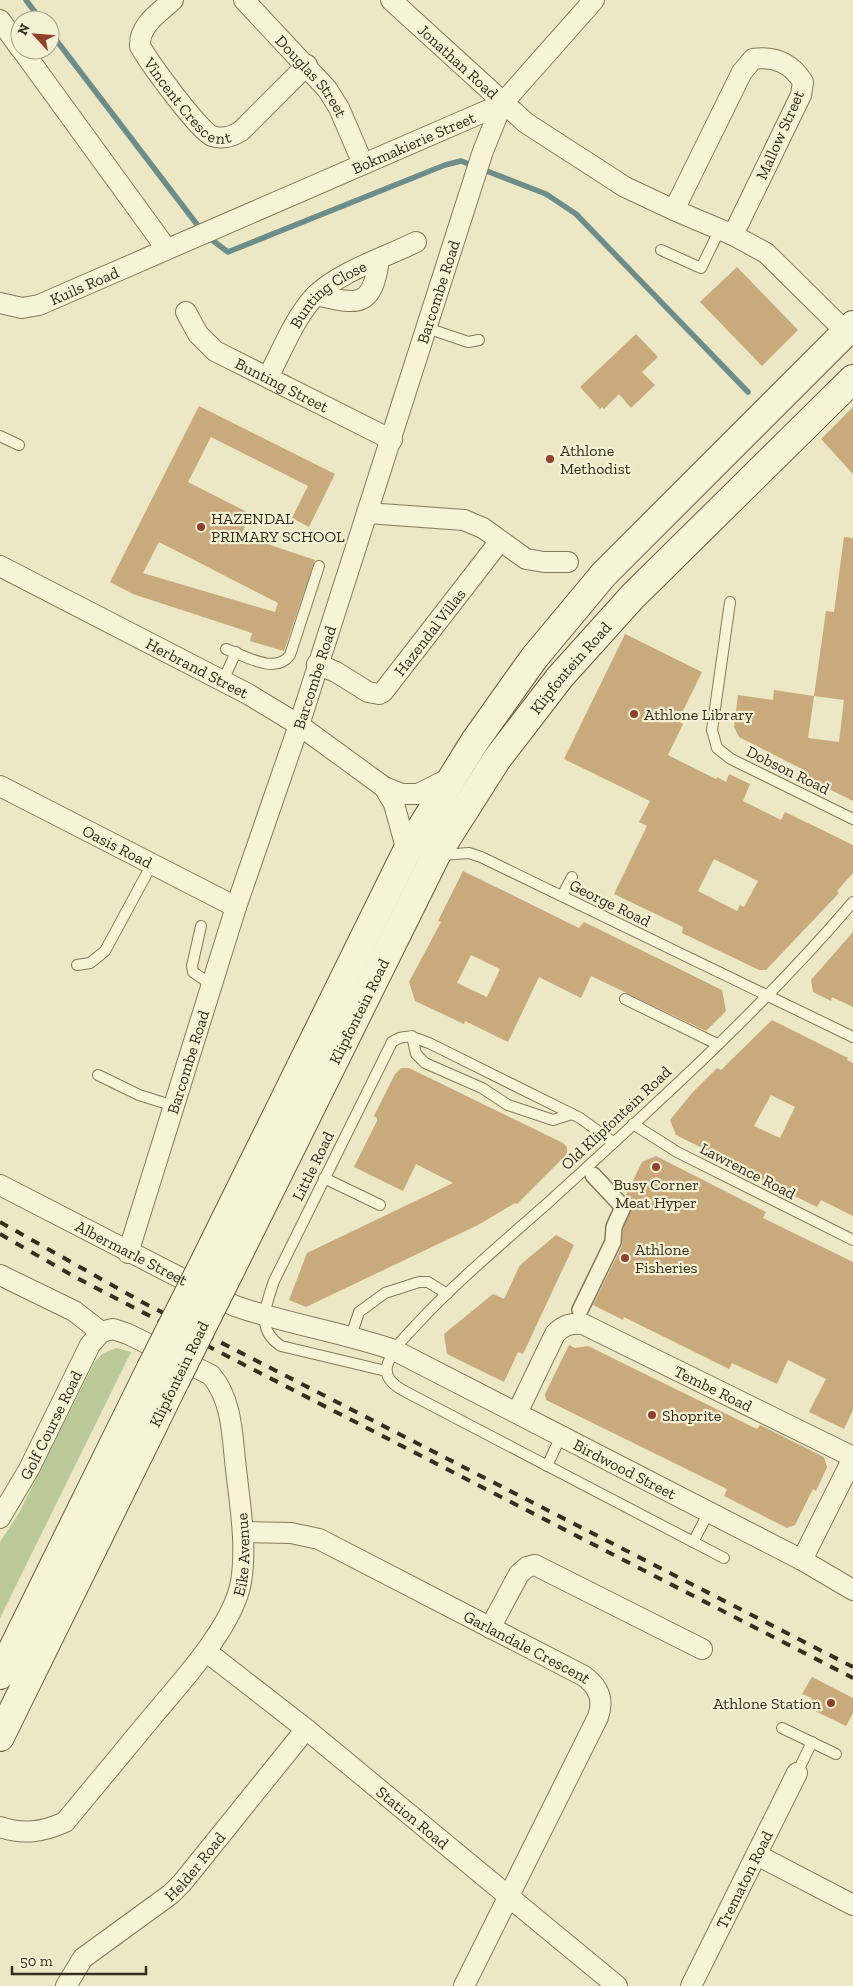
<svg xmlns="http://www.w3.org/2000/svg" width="853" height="1986" viewBox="0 0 853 1986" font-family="'Zilla Slab',serif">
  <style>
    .green { fill: #bac998 }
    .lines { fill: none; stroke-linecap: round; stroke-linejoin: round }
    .stream { stroke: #6d8d8b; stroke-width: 5.5 }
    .building { fill: #c8aa7c; fill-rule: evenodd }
    .service-casing { stroke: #857a5b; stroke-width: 12 }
    .pedestrian-casing { stroke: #857a5b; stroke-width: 18 }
    .minor-casing { stroke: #857a5b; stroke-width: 22 }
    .secondary-casing { stroke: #675b3e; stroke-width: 30 }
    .service { stroke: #f7f3d7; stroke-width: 10 }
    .pedestrian { stroke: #f7f3d7; stroke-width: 15 }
    .minor { stroke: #f7f3d7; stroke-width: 20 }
    .secondary { stroke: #f7f3d7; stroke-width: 28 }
    .rail { stroke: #362e1f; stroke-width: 4; stroke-dasharray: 9 9; stroke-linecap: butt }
    .secondary-bridge-casing { stroke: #675b3e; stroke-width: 30; stroke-linecap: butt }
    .secondary-bridge { stroke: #f7f3d7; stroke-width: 28 }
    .poi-dot { fill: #91402e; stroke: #f4f0d3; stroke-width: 2 }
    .labels { text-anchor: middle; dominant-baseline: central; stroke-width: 4.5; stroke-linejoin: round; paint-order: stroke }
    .street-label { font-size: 16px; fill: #362e1f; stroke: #f4f0d3 }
    .poi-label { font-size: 16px; fill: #362e1f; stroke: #f4f0d3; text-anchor: start }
  </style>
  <rect width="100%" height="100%" fill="#ece7c4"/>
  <polygon class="green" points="116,1348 131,1352 0,1618 0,1542 19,1513 94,1363 102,1354"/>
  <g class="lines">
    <g class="stream">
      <polyline points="26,0 41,20"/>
      <polyline points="50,32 202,231"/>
      <polyline points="208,237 228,252 445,165 461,161 546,194 576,214 748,392"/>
    </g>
  </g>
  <g class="building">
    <polygon points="737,267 798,330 762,366 700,302"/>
    <polygon points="636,334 658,357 642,372 655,385 631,408 619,394 604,409 602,407 600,409 580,387"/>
    <path d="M 199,406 L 335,474 L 309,527 L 292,518 L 308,486 L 211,437 L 188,482 L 251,514 L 241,535 L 315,560 L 284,651 L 250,641 L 252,633 L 133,594 L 110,582 ZM 159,542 L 278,603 L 275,612 L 143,573 Z"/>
    <polygon points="853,407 853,474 821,439"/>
    <path d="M 844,537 L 853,538 L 853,801 L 803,776 L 804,770 L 739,737 L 734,727 L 738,695 L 773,700 L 774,690 L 814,696 L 826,611 L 834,612 ZM 814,696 L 844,700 L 839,742 L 808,738 Z"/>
    <path d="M 625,634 L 702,672 L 678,721 L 683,724 L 668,755 L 716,779 L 717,777 L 726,782 L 729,774 L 750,784 L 743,801 L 781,820 L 785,812 L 853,845 L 853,873 L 837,891 L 839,893 L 766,970 L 759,970 L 682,933 L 683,927 L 614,894 L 647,826 L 639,822 L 650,801 L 564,759 ZM 714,859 L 758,881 L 744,907 L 740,905 L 737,911 L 698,891 Z"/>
    <path d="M 463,871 L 579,928 L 584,922 L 722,990 L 726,1011 L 706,1031 L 591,976 L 581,998 L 539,977 L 508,1042 L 465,1021 L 464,1024 L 415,1001 L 409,982 L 441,922 L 438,921 ZM 471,955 L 500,969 L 487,997 L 457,983 Z"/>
    <polygon points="853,932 853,1007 832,997 831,1001 813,992 811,980"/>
    <path d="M 772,1020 L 848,1058 L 847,1060 L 853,1063 L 853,1216 L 821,1200 L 817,1207 L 744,1171 L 745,1169 L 676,1135 L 670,1120 L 692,1093 L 717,1068 L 721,1070 ZM 771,1095 L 795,1107 L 780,1138 L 754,1126 Z"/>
    <polygon points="401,1068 409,1068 563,1143 567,1147 567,1154 517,1204 515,1203 478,1225 306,1307 289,1300 307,1253 453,1183 416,1164 403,1191 354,1167 377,1121 377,1118 374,1116 395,1074"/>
    <polygon points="656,1156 766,1212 763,1218 853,1262 853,1410 844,1429 809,1412 826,1379 788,1360 777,1384 732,1363 729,1369 624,1317 623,1320 593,1305 622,1246 623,1229 632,1206 626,1195 642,1162"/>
    <polygon points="556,1235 574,1245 523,1354 518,1352 504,1382 447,1354 444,1334 493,1294 504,1299 520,1265"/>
    <polygon points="569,1345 575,1348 588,1346 757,1429 760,1425 824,1457 827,1467 816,1491 813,1489 795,1525 787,1528 724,1496 727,1489 546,1400 545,1394"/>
    <polygon points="812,1677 853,1698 853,1713 846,1726 807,1707 812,1698 802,1694"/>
  </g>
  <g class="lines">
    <defs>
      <g id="service">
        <polyline points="661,250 701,268 720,229"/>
        <polyline points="427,328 468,342 479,340"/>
        <polyline points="0,436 19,445"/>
        <polyline points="730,602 712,730 717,748 731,759 853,819"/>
        <path d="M 226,649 C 245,656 276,675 290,655 L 319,566"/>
        <polyline points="223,681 236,652"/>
        <polyline points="441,855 469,853 481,857 853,1037"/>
        <polyline points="562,896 572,877"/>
        <polyline points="201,926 192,966 193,972 212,985"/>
        <polyline points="77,965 90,963 105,951 152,864"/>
        <polyline points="625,999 717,1044"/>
        <polyline points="412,1036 416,1054 425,1063 482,1088 508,1105 553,1120 572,1114"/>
        <polyline points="98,1075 139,1095 174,1106"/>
        <polyline points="633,1124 677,1152 853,1240"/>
        <polyline points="324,1178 380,1205"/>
        <polyline points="351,1336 359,1312 385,1293 419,1282 428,1282 447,1294"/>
        <path d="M 386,1371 L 281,1346 C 255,1329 266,1305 274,1281 L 392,1042 C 406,1032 416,1038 431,1044 L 580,1118 L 613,1142"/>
        <polyline points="547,1466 561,1436"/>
        <polyline points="693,1542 709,1512"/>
        <path d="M 724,1558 L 408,1393 C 396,1387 382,1378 388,1363 C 394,1347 406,1336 417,1324 C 458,1280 505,1241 550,1201 C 654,1106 762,1009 853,902"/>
        <polyline points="782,1728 836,1754"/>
        <polyline points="797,1773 812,1742"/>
      </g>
      <polyline id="pedestrian" points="580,1310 613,1242 614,1227 623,1207 593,1175"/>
      <g id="minor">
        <path id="s1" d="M 173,0 C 159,13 139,25 140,46 C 148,61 199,131 212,136 C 223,140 233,136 241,131 L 307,65"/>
        <path id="s2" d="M 244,0 L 327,89 L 339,108 L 363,164"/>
        <path id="s3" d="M 391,0 L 526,123 L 625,187 L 674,210 L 733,235 L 766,253 L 846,332"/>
        <polyline points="0,20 20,48"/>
        <polyline points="22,50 166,248"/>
        <path d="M 674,210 L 742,72 L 753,59 C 775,56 791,63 803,82 L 801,95 L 733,235"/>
        <path d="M 316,295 C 359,305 372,308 379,260"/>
        <path id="s4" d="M 0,303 L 22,308 L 39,305 L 502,104"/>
        <path id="s5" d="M 186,312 L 198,334 L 215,351 L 392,440"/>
        <path id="s6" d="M 268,377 C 282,351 294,319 314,297 C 338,272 386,257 416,242"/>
        <polyline points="367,513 464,520 483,528 526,559 544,562 568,562"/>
        <path id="s7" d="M 0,566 L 248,694 L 299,725 L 384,787 L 402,794 L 418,794 L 450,778"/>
        <path id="s8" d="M 317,664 L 336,672 L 368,692 L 379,694 L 383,692 L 500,541"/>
        <path id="s9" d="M 0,786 L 236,907"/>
        <polyline points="384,787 394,804 407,851"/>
        <path id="s10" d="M 0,1185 L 235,1306 C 287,1324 342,1332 394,1350 L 802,1560 L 853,1590"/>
        <path id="s11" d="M 128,1253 L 236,907 L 299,725 L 483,151 L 502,104 L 594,0"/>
        <polyline points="0,1275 74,1311 101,1332"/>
        <path id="s12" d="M 517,1413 L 555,1334 C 563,1325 571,1323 583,1324 L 853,1457"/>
        <path id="s13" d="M 0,1518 L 29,1469 L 90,1345 L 101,1332"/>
        <path id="s14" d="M 243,1532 L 291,1533 L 319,1539 L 584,1676 C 599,1687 604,1700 598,1717 L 464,1986"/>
        <polyline points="802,1560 853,1458"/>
        <polyline points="490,1628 519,1574 527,1567 535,1565 702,1649"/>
        <path id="s15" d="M 207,1652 L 306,1729 L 617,1986"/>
        <path id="s16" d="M 0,1827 C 23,1835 43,1832 65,1822 C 94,1787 123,1752 152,1717 C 181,1682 233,1627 241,1582 C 247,1545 240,1506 236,1469 C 232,1437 233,1401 211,1375 L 128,1334 L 113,1329 L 101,1332"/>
        <polyline points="757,1855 853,1905"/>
        <path id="s17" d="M 66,1986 L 83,1958 L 171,1894 L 182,1883 L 306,1729"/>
        <path id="s18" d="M 691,1986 L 797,1773"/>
      </g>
      <g id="secondary">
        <polyline points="206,1259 407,851 475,741 534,658 604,574 853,325"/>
        <path id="s19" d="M 230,1271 L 436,855 L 497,759 L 560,677 L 633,596 L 853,379"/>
        <polyline points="0,1675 151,1368"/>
        <polyline points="0,1737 175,1381"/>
      </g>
    </defs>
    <use href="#service" class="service-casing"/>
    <use href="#pedestrian" class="pedestrian-casing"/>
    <use href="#minor" class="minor-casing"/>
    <use href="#secondary" class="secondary-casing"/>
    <use href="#service" class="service"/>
    <use href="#pedestrian" class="pedestrian"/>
    <use href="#minor" class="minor"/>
    <use href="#secondary" class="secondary"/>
    <g class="rail">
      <polyline points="0,1222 142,1302 853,1667"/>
      <polyline points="0,1234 75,1277 196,1340 853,1678"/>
    </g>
    <defs>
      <g id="secondary-bridge">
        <polyline points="151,1368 206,1259"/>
        <polyline points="175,1381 230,1271"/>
      </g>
    </defs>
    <use href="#secondary-bridge" class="secondary-bridge-casing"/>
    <use href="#secondary-bridge" class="secondary-bridge"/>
  </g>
  <g class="poi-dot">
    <circle cx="550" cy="459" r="5"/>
    <circle cx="201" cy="527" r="5"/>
    <circle cx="634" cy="714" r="5"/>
    <circle cx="656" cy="1167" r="5"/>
    <circle cx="625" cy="1258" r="5"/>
    <circle cx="652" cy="1415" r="5"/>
    <circle cx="831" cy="1703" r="5"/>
  </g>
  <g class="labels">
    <g class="street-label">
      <text stroke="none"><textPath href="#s3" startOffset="91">Jonathan Road</textPath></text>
      <text stroke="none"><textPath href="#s2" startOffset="102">Douglas Street</textPath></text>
      <text stroke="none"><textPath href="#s1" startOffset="134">Vincent Crescent</textPath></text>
      <text transform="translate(780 135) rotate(-66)">Mallow Street</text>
      <text stroke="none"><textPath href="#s4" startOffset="448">Bokmakierie Street</textPath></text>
      <text stroke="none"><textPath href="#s4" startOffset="89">Kuils Road</textPath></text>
      <text stroke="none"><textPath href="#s11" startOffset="1010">Barcombe Road</textPath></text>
      <text stroke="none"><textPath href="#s6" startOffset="105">Bunting Close</textPath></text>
      <text stroke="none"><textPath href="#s5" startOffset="124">Bunting Street</textPath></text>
      <text stroke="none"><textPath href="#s8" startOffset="150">Hazendal Villas</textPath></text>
      <text stroke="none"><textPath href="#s7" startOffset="222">Herbrand Street</textPath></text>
      <text stroke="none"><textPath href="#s19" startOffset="695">Klipfontein Road</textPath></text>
      <text stroke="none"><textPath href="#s11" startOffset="605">Barcombe Road</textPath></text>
      <text transform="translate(788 770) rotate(26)">Dobson Road</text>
      <text stroke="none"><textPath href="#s9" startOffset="132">Oasis Road</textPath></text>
      <text transform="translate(610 903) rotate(26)">George Road</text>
      <text stroke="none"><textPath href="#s19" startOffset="290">Klipfontein Road</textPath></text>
      <text stroke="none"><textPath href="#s11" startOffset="200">Barcombe Road</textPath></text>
      <text transform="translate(616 1118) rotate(-43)">Old Klipfontein Road</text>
      <text transform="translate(313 1166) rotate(-64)">Little Road</text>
      <text transform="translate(748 1171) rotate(27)">Lawrence Road</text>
      <text stroke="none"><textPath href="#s10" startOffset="148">Albermarle Street</textPath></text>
      <text transform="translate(179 1374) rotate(-64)">Klipfontein Road</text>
      <text stroke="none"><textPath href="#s12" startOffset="264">Tembe Road</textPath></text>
      <text stroke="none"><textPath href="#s13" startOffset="106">Golf Course Road</textPath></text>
      <text stroke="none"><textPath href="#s10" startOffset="689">Birdwood Street</textPath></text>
      <text stroke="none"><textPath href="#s16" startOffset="394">Eike Avenue</textPath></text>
      <text stroke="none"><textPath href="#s14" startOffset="311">Garlandale Crescent</textPath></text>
      <text stroke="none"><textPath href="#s15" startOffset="264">Station Road</textPath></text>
      <text stroke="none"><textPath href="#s17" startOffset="178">Helder Road</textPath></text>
      <text stroke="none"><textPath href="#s18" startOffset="119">Trematon Road</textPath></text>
    </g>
    <g class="poi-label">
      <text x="560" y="450">Athlone<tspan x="560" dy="18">Methodist</tspan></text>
      <text x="211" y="518">HAZENDAL<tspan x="211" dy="18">PRIMARY SCHOOL</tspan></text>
      <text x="644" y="714">Athlone Library</text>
      <text x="656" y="1184" text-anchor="middle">Busy Corner<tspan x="656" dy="18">Meat Hyper</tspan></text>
      <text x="635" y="1249">Athlone<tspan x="635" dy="18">Fisheries</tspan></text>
      <text x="662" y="1415">Shoprite</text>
      <text x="821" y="1703" text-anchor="end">Athlone Station</text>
    </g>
  </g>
  <g transform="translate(35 35) rotate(296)"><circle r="24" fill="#f4f0d3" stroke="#a8a28b"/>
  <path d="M0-4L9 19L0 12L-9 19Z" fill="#91402e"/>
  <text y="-8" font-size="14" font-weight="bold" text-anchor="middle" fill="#362e1f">N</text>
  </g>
  <path d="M12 1966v8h134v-8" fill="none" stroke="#362e1f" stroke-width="2.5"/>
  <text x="20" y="1966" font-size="15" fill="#362e1f" stroke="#f4f0d3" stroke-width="4" paint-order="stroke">50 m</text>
</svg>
